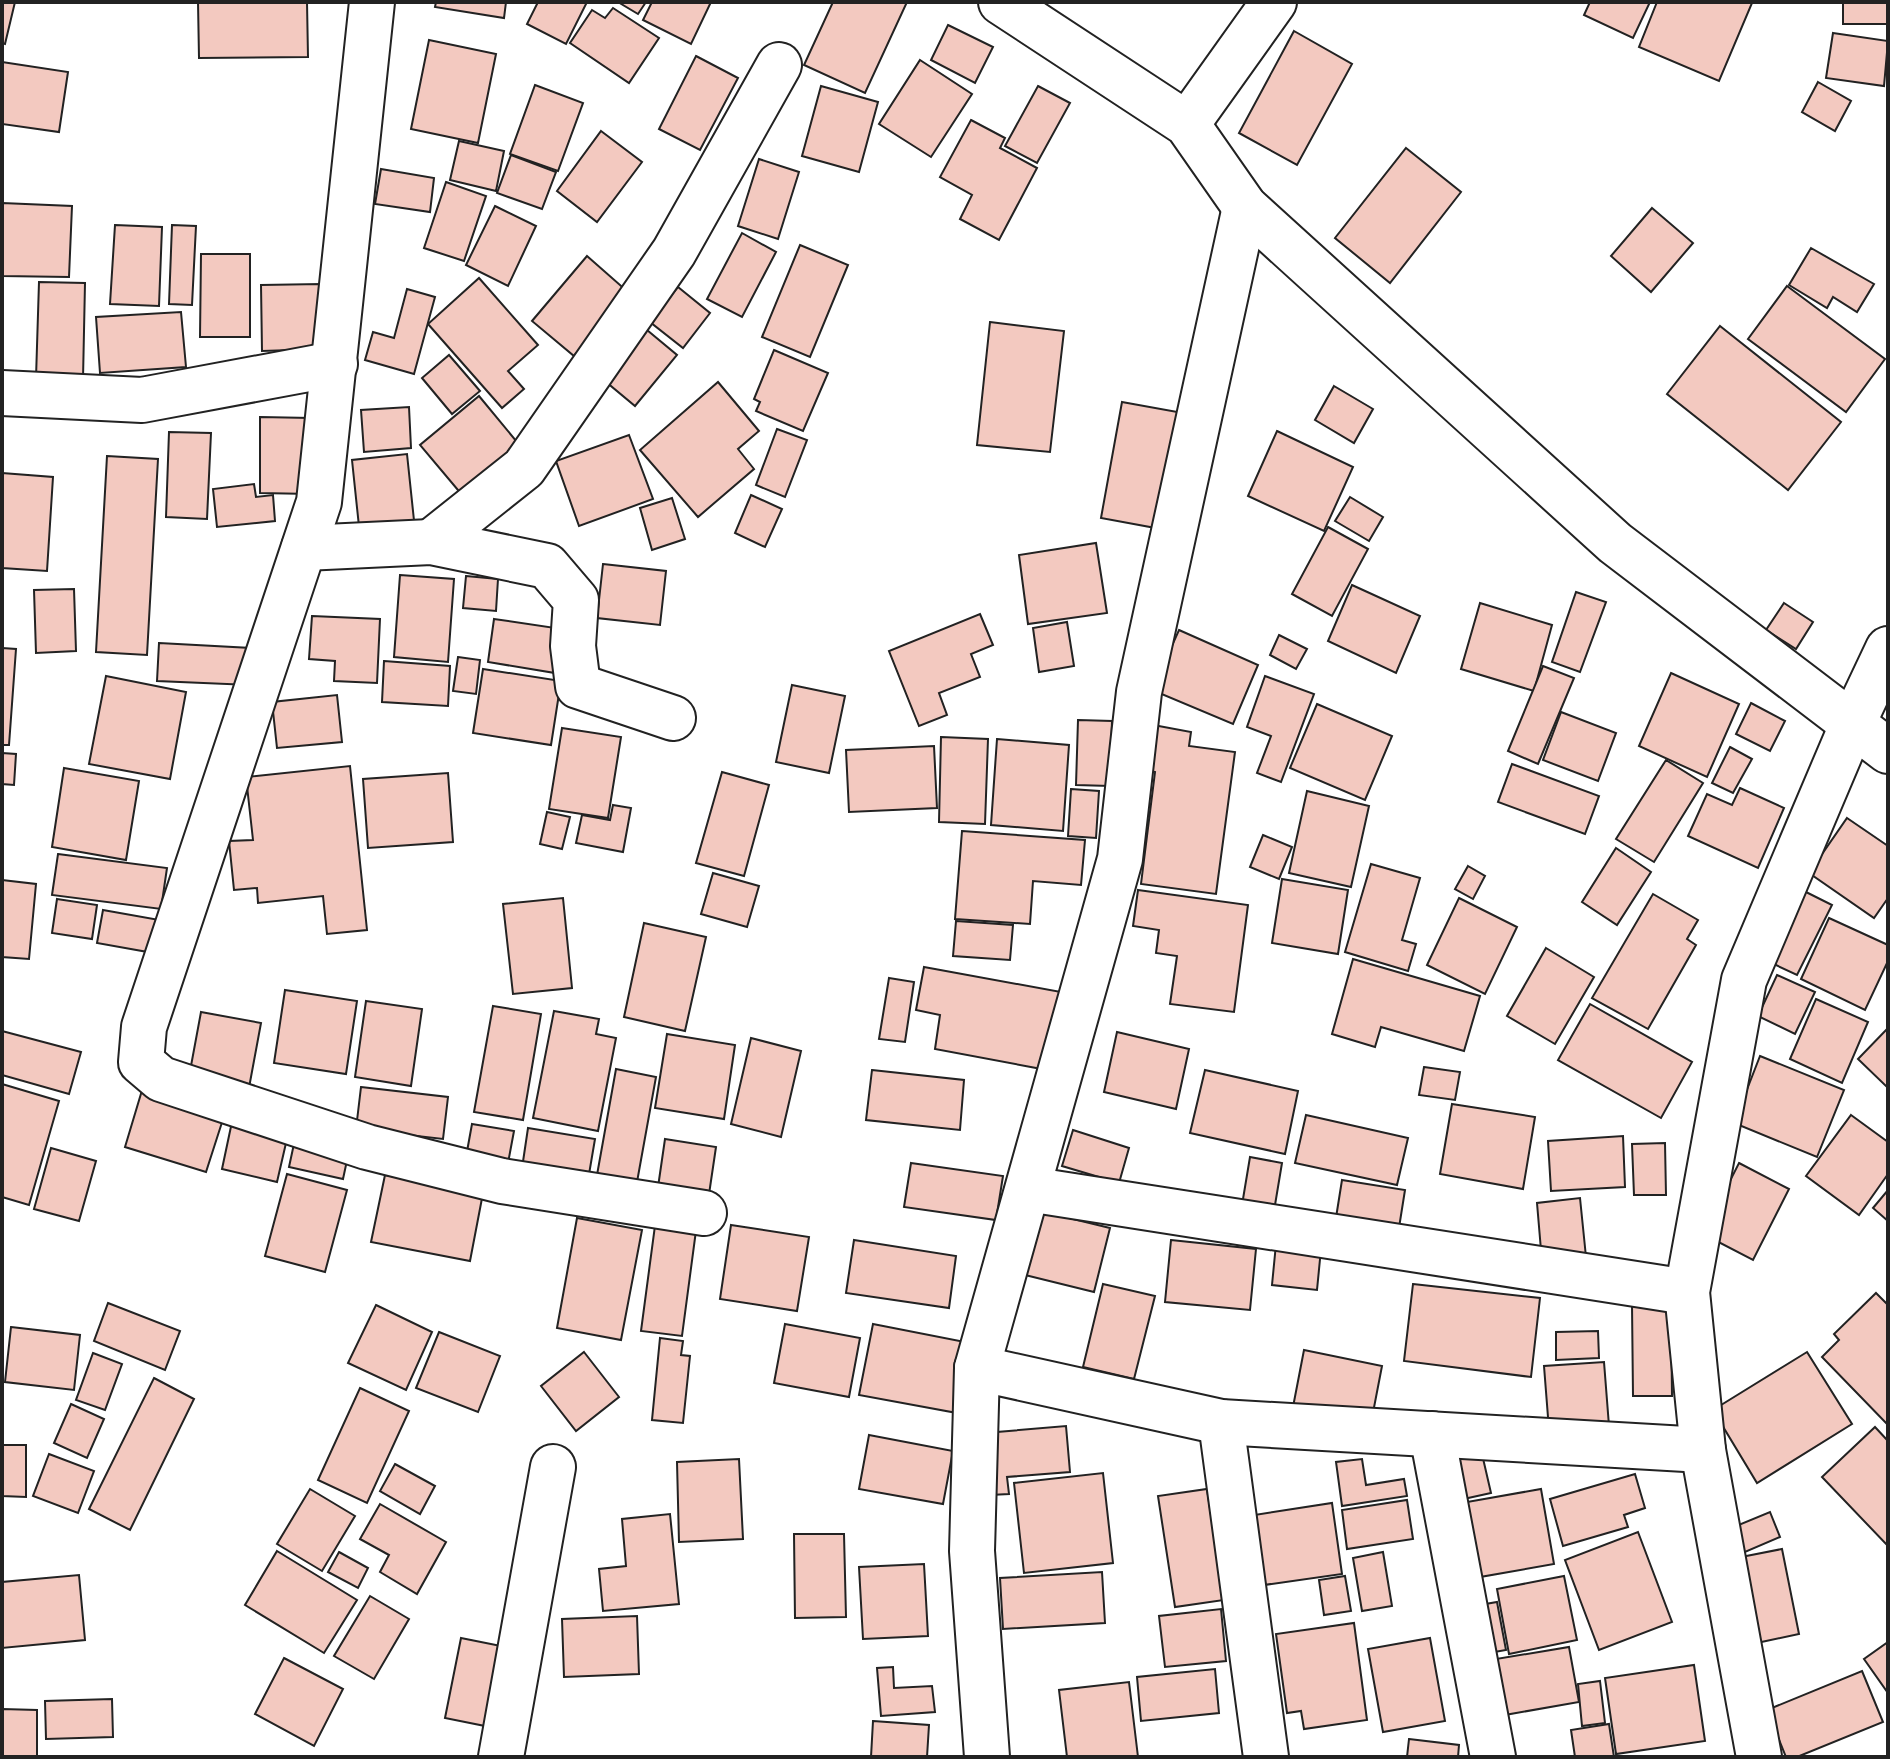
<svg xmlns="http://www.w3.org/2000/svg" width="1890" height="1759" viewBox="0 0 1890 1759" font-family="'Golos Text',sans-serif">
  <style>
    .building { fill: #f3c9c0; stroke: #222; stroke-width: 2 }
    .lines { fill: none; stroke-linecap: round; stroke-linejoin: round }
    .minor-casing { stroke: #222; stroke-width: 48 }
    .minor { stroke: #fff; stroke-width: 44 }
  </style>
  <rect width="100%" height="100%" fill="#fff"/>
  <g class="building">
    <polygon points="2,2 15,2 5,44 2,43"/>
    <polygon points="198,2 307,2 308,57 199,58"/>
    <polygon points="436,2 506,2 504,18 435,7"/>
    <polygon points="538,2 587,2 566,44 527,24"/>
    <polygon points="618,2 646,2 638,14"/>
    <polygon points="652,2 711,2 691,44 643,20"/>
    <polygon points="833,2 907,2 865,93 804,65"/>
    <polygon points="1590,2 1650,2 1633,38 1584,15"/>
    <polygon points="1657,2 1752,3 1719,81 1639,47"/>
    <rect x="1843" y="2" width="45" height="22"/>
    <polygon points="613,8 659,38 629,83 570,43 592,10 605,18"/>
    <polygon points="948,25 993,47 975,83 931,60"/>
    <polygon points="1294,31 1352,64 1297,165 1239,133"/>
    <polygon points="1833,33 1888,41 1884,86 1826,78"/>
    <polygon points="429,40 496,54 478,143 411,129"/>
    <polygon points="696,56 738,78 700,150 659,129"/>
    <polygon points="920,60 972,94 931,157 879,124"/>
    <polygon points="2,62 68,72 59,132 2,124"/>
    <polygon points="1818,82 1851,101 1835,131 1802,112"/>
    <polygon points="535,85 583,103 558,171 510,154"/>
    <polygon points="821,86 878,102 859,172 802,156"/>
    <polygon points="1038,86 1070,103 1037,163 1005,146"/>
    <polygon points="971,120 1005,138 1000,148 1037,168 999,240 960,219 972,195 940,177"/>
    <polygon points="601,131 642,162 597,222 557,191"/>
    <polygon points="459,141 504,151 496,191 450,180"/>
    <polygon points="1406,148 1461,192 1390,283 1335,238"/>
    <polygon points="511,155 556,172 542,209 497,193"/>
    <polygon points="759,159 799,172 778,239 738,226"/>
    <polygon points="381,169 434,178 430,212 375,204"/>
    <polygon points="446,182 486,196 464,261 424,248"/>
    <polygon points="2,203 72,206 69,277 2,276"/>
    <polygon points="495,206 536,226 508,286 466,265"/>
    <polygon points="1652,208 1693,243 1651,292 1611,256"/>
    <polygon points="115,225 162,227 159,306 110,304"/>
    <polygon points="172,225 196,226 192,305 169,304"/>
    <polygon points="742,233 776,252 742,317 707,299"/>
    <polygon points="800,245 848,265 810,357 762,337"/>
    <polygon points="1811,248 1874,284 1857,312 1833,297 1827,308 1789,285"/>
    <polygon points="201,254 250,254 250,337 200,337"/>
    <polygon points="587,256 628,292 574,356 532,321"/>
    <polygon points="479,278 538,345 508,371 524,389 502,408 428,324"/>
    <polygon points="39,282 85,283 83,379 36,378"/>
    <polygon points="321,284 322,349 262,351 261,285"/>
    <polygon points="1787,286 1885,359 1846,412 1748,339"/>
    <polygon points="678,287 710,313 683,348 650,322"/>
    <polygon points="407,289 435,297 414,374 365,360 373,332 394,338"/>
    <polygon points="181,312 186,367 100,373 96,317"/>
    <polygon points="990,322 1064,331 1050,452 977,445"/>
    <polygon points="1720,326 1841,422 1788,490 1667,394"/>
    <polygon points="647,330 677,355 635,406 605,381"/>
    <polygon points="774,350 828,373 803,431 756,411 760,402 754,399"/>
    <polygon points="449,355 480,391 452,414 422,378"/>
    <polygon points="718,382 759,431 738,449 754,469 698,517 640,450"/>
    <polygon points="1334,386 1373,409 1354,443 1315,420"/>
    <polygon points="479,396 522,448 463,496 420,445"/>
    <polygon points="1122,402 1183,413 1161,529 1101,518"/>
    <polygon points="409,407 411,448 364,452 361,410"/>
    <polygon points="260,417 311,418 311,494 260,493"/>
    <polygon points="777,429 807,440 785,497 756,485"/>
    <polygon points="1277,431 1353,467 1324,531 1248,496"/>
    <polygon points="169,432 211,433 207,519 166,517"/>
    <polygon points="629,435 653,499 579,526 556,461"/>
    <polygon points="407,454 415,530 360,536 352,460"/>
    <polygon points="107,456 158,459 147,655 96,652"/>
    <polygon points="2,473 53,477 47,571 2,568"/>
    <polygon points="254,484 256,497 273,495 275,521 217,527 213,489"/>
    <polygon points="751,495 782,509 765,547 735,533"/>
    <polygon points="1350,497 1383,517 1369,541 1335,521"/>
    <polygon points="672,498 685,539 652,550 640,508"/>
    <polygon points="1328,527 1368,549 1332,616 1292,594"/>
    <polygon points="1096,543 1107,613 1028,624 1019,555"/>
    <polygon points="603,564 666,571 660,625 597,618"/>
    <polygon points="400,575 454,579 448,662 394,657"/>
    <polygon points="466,576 498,579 496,611 463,608"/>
    <polygon points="1352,585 1420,616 1396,673 1328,641"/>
    <polygon points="74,589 76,651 36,653 34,590"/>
    <polygon points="1576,592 1606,602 1580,672 1552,662"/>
    <polygon points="1480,603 1552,625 1534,691 1461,669"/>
    <polygon points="1784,603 1813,622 1796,649 1766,630"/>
    <polygon points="980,614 993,645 971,654 980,677 939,693 947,715 919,726 889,651"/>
    <polygon points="312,616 380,619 377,683 334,681 335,661 309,659"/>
    <polygon points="494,619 562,629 555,673 488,662"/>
    <polygon points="1067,622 1074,666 1039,672 1033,628"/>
    <polygon points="1179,630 1258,665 1233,724 1152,690"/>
    <polygon points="1279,635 1307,649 1296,669 1270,655"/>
    <polygon points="159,643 251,648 250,685 157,681"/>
    <polygon points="2,648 16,649 9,745 2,745"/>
    <polygon points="458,657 480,660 476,694 453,691"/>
    <polygon points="384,661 450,666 448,706 382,702"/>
    <polygon points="1543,666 1574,678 1538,764 1508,751"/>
    <polygon points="483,669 561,681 551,745 473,733"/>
    <polygon points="1671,673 1739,704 1707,777 1639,746"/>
    <polygon points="106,676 186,692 170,779 89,764"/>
    <polygon points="1265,676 1314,694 1281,782 1257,773 1271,736 1247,727"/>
    <polygon points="792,685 845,696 829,773 776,762"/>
    <polygon points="337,695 342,742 277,748 272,702"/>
    <polygon points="1751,703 1785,721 1770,751 1736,734"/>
    <polygon points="1317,704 1392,736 1365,800 1290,768"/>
    <polygon points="1561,712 1616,733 1598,781 1543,760"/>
    <polygon points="1078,720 1112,721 1110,786 1076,785"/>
    <polygon points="1148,724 1191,732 1189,746 1235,752 1216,894 1141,884 1155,772 1140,769"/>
    <polygon points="562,728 621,737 608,818 549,809"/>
    <polygon points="941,737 988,739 985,824 939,822"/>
    <polygon points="997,739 1069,745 1063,831 991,825"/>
    <polygon points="934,746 937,808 849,812 846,750"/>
    <polygon points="1730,747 1752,759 1733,793 1712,783"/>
    <polygon points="2,753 16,754 14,785 2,784"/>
    <polygon points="1666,760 1703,783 1654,862 1616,839"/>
    <polygon points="1512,764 1599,796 1585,834 1498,802"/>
    <polygon points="350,766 367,930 327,934 323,896 258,903 257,888 234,890 229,841 253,840 246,777"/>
    <polygon points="64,768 139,781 126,860 52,847"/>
    <polygon points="722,772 769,785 744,876 696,863"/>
    <polygon points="448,773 453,842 368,848 363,779"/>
    <polygon points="1740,788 1784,808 1758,868 1688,836 1707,794 1732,805"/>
    <polygon points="1071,789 1099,791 1096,838 1068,836"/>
    <polygon points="1307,791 1369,806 1351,887 1289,873"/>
    <polygon points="613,805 631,808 623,852 576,843 582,815 610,820"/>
    <polygon points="547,812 570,817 562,849 540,844"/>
    <polygon points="1847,818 1888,846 1888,898 1874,918 1809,873"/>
    <polygon points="962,831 1085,840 1081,885 1033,881 1030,924 955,919"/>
    <polygon points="1263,835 1292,847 1279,879 1250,867"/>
    <polygon points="1616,848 1651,872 1617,925 1582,902"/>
    <polygon points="58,854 167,868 161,909 52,895"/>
    <polygon points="1371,864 1420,878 1402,940 1416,944 1408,971 1345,952"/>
    <polygon points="1468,866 1485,876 1473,899 1455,889"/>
    <polygon points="713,873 759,886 747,927 701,914"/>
    <polygon points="1282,879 1348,890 1338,954 1272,943"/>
    <polygon points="2,880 36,884 29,959 2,957"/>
    <polygon points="1796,887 1832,905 1797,975 1761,958"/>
    <polygon points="1138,890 1248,905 1234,1012 1170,1004 1177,956 1156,953 1159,930 1133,926"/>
    <polygon points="1653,894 1698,920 1687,939 1696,945 1648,1029 1592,998"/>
    <polygon points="563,898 572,988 513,994 503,904"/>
    <polygon points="1459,898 1517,927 1485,994 1427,965"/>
    <polygon points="57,899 97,905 92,939 52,933"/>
    <polygon points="103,910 165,921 159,954 97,943"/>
    <polygon points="1829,918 1888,945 1888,961 1865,1010 1801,979"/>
    <polygon points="956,921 1013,925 1010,960 953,956"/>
    <polygon points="644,923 706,937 685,1031 624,1017"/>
    <polygon points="1546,948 1594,977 1555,1044 1507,1016"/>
    <polygon points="1353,959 1480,996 1464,1051 1381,1027 1375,1047 1332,1034"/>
    <polygon points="924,967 1061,992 1047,1070 935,1049 940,1015 916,1010"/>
    <polygon points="1777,975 1815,992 1795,1034 1758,1016"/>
    <polygon points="889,978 914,982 905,1042 879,1039"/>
    <polygon points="285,990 357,1001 346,1074 274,1063"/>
    <polygon points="1816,999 1868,1022 1842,1083 1790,1059"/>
    <polygon points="366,1001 422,1009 411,1086 355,1077"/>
    <polygon points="1590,1004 1692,1062 1661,1118 1558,1060"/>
    <polygon points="493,1006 541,1014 523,1120 474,1112"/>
    <polygon points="554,1011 599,1019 596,1034 616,1038 598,1131 533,1118"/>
    <polygon points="201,1012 261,1023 248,1093 188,1082"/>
    <polygon points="1888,1028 1888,1088 1858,1059"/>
    <polygon points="2,1031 81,1052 69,1094 2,1075"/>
    <polygon points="1117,1032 1189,1049 1176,1109 1104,1092"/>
    <polygon points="667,1034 735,1045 724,1119 655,1108"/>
    <polygon points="751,1038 801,1051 781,1137 731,1124"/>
    <polygon points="1760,1056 1844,1090 1817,1157 1734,1123"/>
    <polygon points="1424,1067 1460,1072 1455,1100 1419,1095"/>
    <polygon points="616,1069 656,1077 637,1182 597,1175"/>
    <polygon points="872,1070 964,1080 960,1130 866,1120"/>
    <polygon points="1205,1070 1298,1091 1285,1154 1190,1133"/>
    <polygon points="2,1084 59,1101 29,1205 2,1197"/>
    <polygon points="143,1087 225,1113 206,1172 125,1147"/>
    <polygon points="361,1087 448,1097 443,1139 356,1129"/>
    <polygon points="1452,1104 1535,1117 1523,1189 1440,1174"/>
    <polygon points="1306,1115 1408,1138 1397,1185 1295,1163"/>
    <polygon points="1851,1115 1888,1142 1888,1174 1859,1215 1806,1176"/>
    <polygon points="233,1117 289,1130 277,1182 222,1169"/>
    <polygon points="472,1124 514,1131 508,1163 466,1157"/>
    <polygon points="528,1128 595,1139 587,1186 521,1175"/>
    <polygon points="1073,1130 1129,1148 1119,1183 1062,1166"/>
    <polygon points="1623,1136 1625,1187 1551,1191 1548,1141"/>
    <polygon points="295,1139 349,1151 343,1179 289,1167"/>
    <polygon points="665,1139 716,1147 708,1201 657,1194"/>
    <polygon points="1665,1143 1666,1195 1634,1195 1632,1144"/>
    <polygon points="51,1148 96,1161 79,1221 34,1209"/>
    <polygon points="1250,1157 1282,1163 1273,1217 1241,1211"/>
    <polygon points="911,1163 1003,1176 996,1220 904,1207"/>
    <polygon points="1739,1163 1789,1189 1753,1260 1703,1234"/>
    <polygon points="287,1174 347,1190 325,1272 265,1256"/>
    <polygon points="385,1175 483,1193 470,1261 371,1242"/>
    <polygon points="1342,1180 1405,1190 1398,1234 1335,1224"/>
    <polygon points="1888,1190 1888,1221 1873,1208"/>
    <polygon points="1580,1198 1586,1257 1542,1262 1537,1203"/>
    <polygon points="1036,1210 1110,1228 1094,1292 1021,1274"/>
    <polygon points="577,1218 642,1230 621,1340 557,1328"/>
    <polygon points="656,1218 697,1223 682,1336 641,1331"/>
    <polygon points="731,1225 809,1237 797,1311 720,1299"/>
    <polygon points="854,1240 956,1256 949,1308 846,1293"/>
    <polygon points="1171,1240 1256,1249 1250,1310 1165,1302"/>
    <polygon points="1276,1244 1321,1249 1317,1290 1272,1285"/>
    <polygon points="1103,1284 1155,1296 1134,1379 1083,1367"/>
    <polygon points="1413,1284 1540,1298 1531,1377 1404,1361"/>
    <polygon points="1876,1293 1888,1305 1888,1425 1822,1357 1839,1340 1834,1334"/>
    <polygon points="108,1303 180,1331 165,1370 94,1341"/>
    <polygon points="376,1305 432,1332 406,1390 348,1363"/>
    <polygon points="1632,1305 1671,1306 1672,1396 1633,1396"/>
    <polygon points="785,1324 860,1338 849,1397 774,1383"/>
    <polygon points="873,1324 970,1343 957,1413 859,1395"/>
    <polygon points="11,1327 80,1335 74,1390 5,1382"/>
    <polygon points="1598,1331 1599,1358 1556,1360 1556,1332"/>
    <polygon points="439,1332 500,1356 478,1412 416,1388"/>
    <polygon points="660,1338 683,1341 681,1355 690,1356 683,1423 652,1420"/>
    <polygon points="1304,1350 1382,1366 1371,1423 1293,1407"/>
    <polygon points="584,1352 619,1397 576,1431 541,1386"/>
    <polygon points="1807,1352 1852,1424 1757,1483 1713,1410"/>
    <polygon points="93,1353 122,1364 105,1410 76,1400"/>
    <polygon points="1604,1362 1609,1426 1549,1430 1544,1366"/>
    <polygon points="154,1378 194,1399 130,1530 89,1509"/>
    <polygon points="360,1388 409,1411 367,1503 318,1480"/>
    <polygon points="71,1404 104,1419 87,1458 54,1443"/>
    <polygon points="1066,1426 1070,1472 1007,1477 1009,1494 990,1495 985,1433"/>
    <polygon points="1875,1427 1888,1441 1888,1546 1822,1477"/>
    <polygon points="869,1435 953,1451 943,1504 859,1489"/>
    <polygon points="2,1445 26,1445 26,1497 2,1496"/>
    <polygon points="49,1454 94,1471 78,1513 33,1496"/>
    <polygon points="1482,1454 1491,1493 1459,1500 1450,1461"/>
    <polygon points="739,1459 743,1539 679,1542 677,1462"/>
    <polygon points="1362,1459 1366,1485 1404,1479 1407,1496 1342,1506 1336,1462"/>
    <polygon points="395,1464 435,1486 420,1514 380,1491"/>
    <polygon points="1103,1473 1113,1563 1024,1573 1014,1483"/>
    <polygon points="1635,1474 1645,1508 1624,1515 1628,1527 1563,1546 1550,1499"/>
    <polygon points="310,1489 355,1516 322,1571 277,1544"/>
    <polygon points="1207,1489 1224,1600 1175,1607 1158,1496"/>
    <polygon points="1541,1489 1554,1564 1480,1577 1467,1502"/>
    <polygon points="1407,1500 1413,1539 1347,1549 1342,1510"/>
    <polygon points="1332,1503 1342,1574 1257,1586 1248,1516"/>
    <polygon points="380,1504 446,1542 417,1594 380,1572 389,1555 360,1539"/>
    <polygon points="1770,1512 1780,1537 1738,1555 1729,1529"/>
    <polygon points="670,1514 679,1604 603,1611 599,1569 626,1566 622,1519"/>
    <polygon points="1638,1532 1672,1622 1599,1650 1565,1560"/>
    <polygon points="794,1534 844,1534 846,1617 795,1618"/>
    <polygon points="1782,1549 1799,1634 1752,1644 1736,1558"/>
    <polygon points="277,1551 357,1600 324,1653 245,1605"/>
    <polygon points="339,1552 368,1568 358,1588 328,1572"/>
    <polygon points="1383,1552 1392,1606 1362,1611 1353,1558"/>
    <polygon points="924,1564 928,1636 863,1639 859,1567"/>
    <polygon points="1102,1572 1105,1623 1003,1629 1000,1578"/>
    <polygon points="79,1575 85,1640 2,1648 2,1582"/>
    <polygon points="1345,1576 1351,1611 1324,1615 1319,1580"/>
    <polygon points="1564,1576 1577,1640 1509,1654 1497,1589"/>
    <polygon points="370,1596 409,1619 374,1679 334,1656"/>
    <polygon points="1497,1602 1506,1650 1483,1654 1474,1606"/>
    <polygon points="1221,1609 1226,1661 1165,1667 1159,1616"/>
    <polygon points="637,1616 639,1674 564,1677 562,1619"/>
    <polygon points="1354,1623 1367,1720 1304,1729 1301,1711 1287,1713 1276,1634"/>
    <polygon points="461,1638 506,1647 490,1727 445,1718"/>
    <polygon points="1430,1638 1445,1721 1383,1732 1368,1649"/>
    <polygon points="1888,1642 1888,1693 1864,1659"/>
    <polygon points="1569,1647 1579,1702 1499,1716 1490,1660"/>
    <polygon points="284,1658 343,1689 314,1746 255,1714"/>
    <polygon points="1694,1665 1705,1741 1616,1754 1605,1678"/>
    <polygon points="893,1667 894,1688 932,1686 935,1712 881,1716 877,1668"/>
    <polygon points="1215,1669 1219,1713 1141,1721 1137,1677"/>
    <polygon points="1862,1671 1883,1722 1797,1757 1786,1757 1767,1710"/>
    <polygon points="1600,1681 1605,1723 1582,1726 1578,1684"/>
    <polygon points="1129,1682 1138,1757 1067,1757 1059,1690"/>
    <polygon points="112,1699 113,1737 46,1739 45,1701"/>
    <polygon points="2,1709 37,1710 37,1757 2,1757"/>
    <polygon points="873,1721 929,1725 927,1757 871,1757"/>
    <polygon points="1609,1724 1614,1757 1575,1757 1571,1730"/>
    <polygon points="1409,1739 1459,1745 1458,1757 1407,1757"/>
  </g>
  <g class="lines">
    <defs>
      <g id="minor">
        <polyline points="372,2 319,502 144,1027 141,1062 161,1079 367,1147 502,1181 704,1213"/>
        <polyline points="1001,2 1187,124 1245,207 1615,543 1888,751"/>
        <polyline points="1187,124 1274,2"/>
        <polyline points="2,393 142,400 335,364"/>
        <polyline points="431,542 524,468 674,252 779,65"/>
        <polyline points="304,548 431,542 547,566 576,600 573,646 578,686 673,718"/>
        <polyline points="1028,1189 1687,1292"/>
        <polyline points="977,1368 1221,1422 1703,1450"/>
        <polyline points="1221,1422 1266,1757"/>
        <polyline points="1432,1434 1493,1757"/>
        <polyline points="501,1757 553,1467"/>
        <polyline points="987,1757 972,1551 977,1368 1120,859 1139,692 1245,207"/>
        <polyline points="1759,1757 1703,1450 1687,1292 1744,980 1853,723 1888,649"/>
      </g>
    </defs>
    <use href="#minor" class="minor-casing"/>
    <use href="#minor" class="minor"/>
  </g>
  <rect width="1890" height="1759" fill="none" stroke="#222222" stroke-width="8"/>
</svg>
